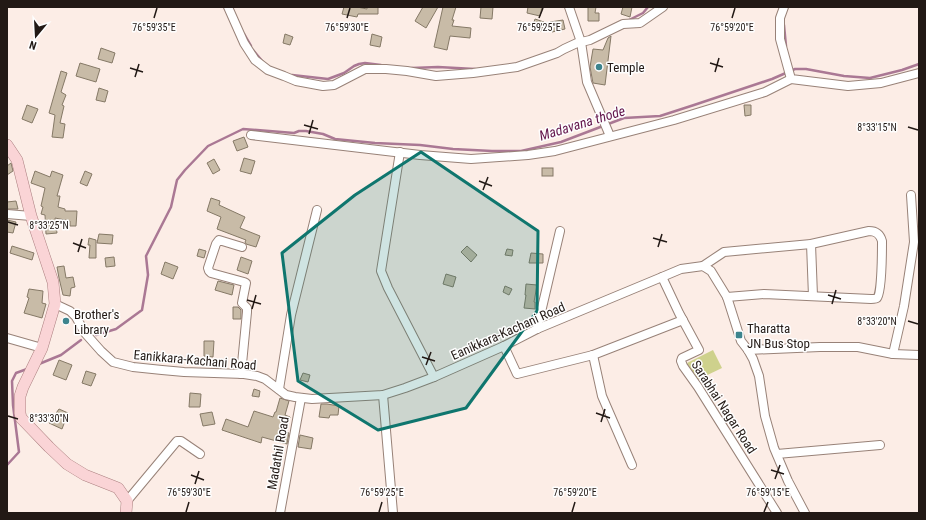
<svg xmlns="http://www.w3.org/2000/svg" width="926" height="520" viewBox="0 0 926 520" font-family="'Roboto Condensed',sans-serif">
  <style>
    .green { fill: #ced18c }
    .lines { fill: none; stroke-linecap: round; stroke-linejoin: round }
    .stream { stroke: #aa7894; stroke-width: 2.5 }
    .building { fill: #c8bba7; stroke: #857966 }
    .minor-casing { stroke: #988278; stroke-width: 10 }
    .major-casing { stroke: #ac8081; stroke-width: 12 }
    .minor { stroke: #fff; stroke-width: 8 }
    .major { stroke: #fad4d6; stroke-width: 11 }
    .marked { fill: #0f766e; fill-opacity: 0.2; stroke: #0f766e; stroke-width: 3; stroke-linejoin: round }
    .ticks { fill: none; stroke: #221915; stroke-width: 1.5 }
    .poi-dot { fill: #3d848d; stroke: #fefefe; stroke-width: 1.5 }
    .labels { text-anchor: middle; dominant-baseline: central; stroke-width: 3; stroke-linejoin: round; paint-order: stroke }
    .poi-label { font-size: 13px; fill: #221915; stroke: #fefefe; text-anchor: start }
    .street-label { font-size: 13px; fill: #221915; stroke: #fefefe }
    .water-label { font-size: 14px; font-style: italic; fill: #63164c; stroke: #fefefe }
    .ticks-label { font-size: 10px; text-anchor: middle; fill: #221915; stroke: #fefefe; stroke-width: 3; stroke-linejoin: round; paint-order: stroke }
  </style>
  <rect width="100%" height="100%" fill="#fcede6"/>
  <polygon class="green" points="713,350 722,368 697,380 687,363"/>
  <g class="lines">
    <g class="stream">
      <polyline points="627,21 643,13 648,7"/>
      <polyline points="784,25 786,46"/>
      <polyline points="244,34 251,46"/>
      <polyline points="253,50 263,62"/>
      <polyline points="412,68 438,67 475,69"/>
      <polyline points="292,75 328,79 344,73 354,66 359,64 365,63 381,65"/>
      <polyline points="96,335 116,329 142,310 148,275 146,256 171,207 177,180 185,170 208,146 243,129 294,133 299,131 306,131 323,134 335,139 375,143 420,145 453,149 492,151 521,151 561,142 624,118 660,116 694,105 772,79 795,69 806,69 844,76 870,78 902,70 919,64"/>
      <polyline points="39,364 61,355 81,340"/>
      <polyline points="7,465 19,452 13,405 12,381 16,373 27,369"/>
    </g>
  </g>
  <g class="building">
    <polygon points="344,7 357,7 367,9 367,7 378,7 378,14 358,14 357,17 342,14"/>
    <polygon points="423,7 438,7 426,28 415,21"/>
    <polygon points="443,7 456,7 452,20 454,20 452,26 471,28 470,38 450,36 447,50 434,47"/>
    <polygon points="481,7 493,7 492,19 480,18"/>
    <polygon points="528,7 542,7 540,16 527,13"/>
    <polygon points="588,7 596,7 595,13 599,13 599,21 588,21"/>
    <polygon points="623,7 632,7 630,17 621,14"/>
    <polygon points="535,19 544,22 541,31 532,28"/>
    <polygon points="563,20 565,29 552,32 550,22"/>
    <polygon points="285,34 293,37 290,45 283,43"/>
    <polygon points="372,34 382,37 380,47 370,45"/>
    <polygon points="611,36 605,85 593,83 590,67 593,49 603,50 608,38"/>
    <polygon points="101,48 115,53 112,63 98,59"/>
    <polygon points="80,63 100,69 96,82 76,76"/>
    <polygon points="61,71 67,73 61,92 66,95 62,105 64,106 60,123 65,124 63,138 52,137 55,115 49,113"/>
    <polygon points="99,88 108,91 105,102 96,100"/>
    <polygon points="27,105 38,109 32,123 22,119"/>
    <polygon points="744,105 751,105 751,115 745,116"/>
    <polygon points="244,137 248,147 237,151 233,141"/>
    <polygon points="244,158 255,161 251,174 240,171"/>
    <polygon points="214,159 220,170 213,174 207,163"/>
    <polygon points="11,163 13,171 7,175 7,166"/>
    <rect x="542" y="168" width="11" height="8"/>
    <polygon points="35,171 50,177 52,171 63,175 57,196 60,196 58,207 65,209 65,211 77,211 76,226 70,226 70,221 55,218 57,233 46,234 45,215 41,214 43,207 41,206 45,188 31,183"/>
    <polygon points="85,171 92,174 87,186 80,183"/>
    <polygon points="211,198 220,201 219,205 245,217 240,228 260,236 256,247 246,244 245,242 246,240 217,229 221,217 207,211"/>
    <polygon points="16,201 18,209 7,209 7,202"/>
    <polygon points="7,220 16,222 13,233 7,232"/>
    <polygon points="99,234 113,235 112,244 97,243"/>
    <polygon points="89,238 96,240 96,258 89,258 90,245 88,245"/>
    <polygon points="12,246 34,253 32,260 10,253"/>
    <polygon points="467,246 477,255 471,262 461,252"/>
    <polygon points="199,249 206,251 204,258 197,256"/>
    <polygon points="507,249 513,250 512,256 505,255"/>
    <polygon points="531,253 543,254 543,263 529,263"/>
    <polygon points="114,257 115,266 106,267 105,258"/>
    <polygon points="241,257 252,261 248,274 237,270"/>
    <polygon points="165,262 178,267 173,279 161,274"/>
    <polygon points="64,266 66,278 73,277 75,287 71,288 70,296 63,295 59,278 57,267"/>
    <polygon points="446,274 456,277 453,287 443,284"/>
    <polygon points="218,281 234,285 232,295 215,290"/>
    <polygon points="526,284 537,285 534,302 535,302 535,309 524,308 526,295 525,295"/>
    <polygon points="505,286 512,289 509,295 503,292"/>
    <polygon points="29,289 43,291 42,303 46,304 42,318 24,313 29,298 27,297"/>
    <polygon points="233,307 238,307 241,310 241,319 233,319"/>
    <circle cx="66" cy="321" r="3.5"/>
    <polygon points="204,341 214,341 213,357 204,356"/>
    <polygon points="59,360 72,365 66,380 53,375"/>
    <polygon points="86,371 96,374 91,386 82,383"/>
    <polygon points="303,373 310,375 308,382 300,380"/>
    <polygon points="254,389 260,391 259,397 252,396"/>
    <polygon points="190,393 201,394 200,407 189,407"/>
    <polygon points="280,398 289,401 285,415 290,417 285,432 289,433 287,444 262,437 261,443 222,430 226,419 248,427 254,411 273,417 275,412 276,412"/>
    <polygon points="321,404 327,404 339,406 338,415 330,415 329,418 319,417"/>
    <polygon points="59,409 68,413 62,429 49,423"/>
    <polygon points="212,412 215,424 203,426 200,414"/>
    <polygon points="300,435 313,438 311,449 298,447"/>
  </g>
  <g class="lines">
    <defs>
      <g id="minor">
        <polyline points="228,7 244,43 255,60 268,70 284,76 296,81 323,86 334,85 365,69 386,69 407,71 436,76 473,73 517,67 557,53 564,49 577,43 590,40 623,24 640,23 663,7"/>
        <polyline points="569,7 581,42 587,82 610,136"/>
        <polyline points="784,7 780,18 780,39 791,79 848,86 881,83 919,73"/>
        <polyline points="251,135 420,155 471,159 528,155 555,151 674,120 765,92 791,79"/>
        <polyline points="400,152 381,271 388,288 434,377"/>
        <polyline points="7,214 31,216"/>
        <polyline points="811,244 813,296"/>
        <path d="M 703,266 L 724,252 L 811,244 L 869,231 C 876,231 880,234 882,241 C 882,250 882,294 877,298 C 876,299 873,299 871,299 L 764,294 L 727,297"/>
        <polyline points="662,277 679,313 699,350 682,358 681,361 683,366 698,387 777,513"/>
        <polyline points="55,304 70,311 76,317 85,333 101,351 113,362 133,367 162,370 184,372 244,374 257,376 265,379 286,395 295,397 312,399 383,395 405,388 434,377 504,346 537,329 662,277 681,269 703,266 711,271 727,297 741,341 748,350 753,359 759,376 765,416 774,448 788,481 805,513"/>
        <polyline points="537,329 560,231"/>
        <polyline points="7,338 42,348"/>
        <polyline points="504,346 517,374 593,355 683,320"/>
        <polyline points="748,350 820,347 858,347 893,354 919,355"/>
        <polyline points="893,354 904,306 914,242 911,195"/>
        <polyline points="593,355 602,396 632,465"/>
        <polyline points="241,374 247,312 247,308 242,303 246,283 244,282 211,273 209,271 208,268 216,244 219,240 242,247"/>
        <polyline points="279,389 291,315 317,210"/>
        <polyline points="383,395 393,513"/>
        <polyline points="777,454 880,445"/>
        <polyline points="127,501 177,441 181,441 200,454"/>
        <polyline points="280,513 301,398"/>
      </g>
      <polyline id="major" points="7,145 17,160 31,216 53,282 55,304 42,348 23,387 20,396 20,413 21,418 25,422 49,447 67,464 85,475 118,488 127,501 126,513"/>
    </defs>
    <use href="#minor" class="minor-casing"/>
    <use href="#major" class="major-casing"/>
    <use href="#minor" class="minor"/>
    <use href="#major" class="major"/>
  </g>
  <path class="marked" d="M 421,152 L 538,231 L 537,311 L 466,408 L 378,430 L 298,381 L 282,253 L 355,195 Z"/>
  <path class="ticks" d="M 154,18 L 157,8M 347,18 L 350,8M 539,18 L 543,8M 732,18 L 735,8M 710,63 L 723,67M 130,68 L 143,72M 715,72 L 719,58M 135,77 L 139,64M 304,125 L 318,129M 908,127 L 918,130M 309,134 L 313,120M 479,181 L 492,186M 483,190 L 488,177M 8,222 L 18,225M 653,238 L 667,242M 73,243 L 86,248M 658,247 L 662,234M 78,252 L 82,239M 828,295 L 841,299M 247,300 L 261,304M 832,304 L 836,290M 252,309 L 256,295M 908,321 L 918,324M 422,357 L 435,361M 426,365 L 431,352M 596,413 L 610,418M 8,416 L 18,419M 601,422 L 605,409M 771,470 L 784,474M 191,475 L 204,480M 775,479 L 780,465M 195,484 L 199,471M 186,512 L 189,502M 379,512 L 382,502M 572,512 L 575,502M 764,512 L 768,502"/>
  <g class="poi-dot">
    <circle cx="599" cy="67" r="4"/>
    <circle cx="66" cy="321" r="4"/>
    <rect x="735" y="331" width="8" height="8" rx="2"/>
  </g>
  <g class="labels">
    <g class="poi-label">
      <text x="607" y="67">Temple</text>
      <text x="74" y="314">Brother's<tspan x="74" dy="15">Library</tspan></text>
      <text x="747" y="328">Tharatta<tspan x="747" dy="15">JN Bus Stop</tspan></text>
    </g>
    <g class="street-label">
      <text transform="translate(508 331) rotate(-24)">Eanikkara-Kachani Road</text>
      <text transform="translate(195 360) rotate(5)">Eanikkara-Kachani Road</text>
      <text transform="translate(724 407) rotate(57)">Sarabhai Nagar Road</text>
      <text transform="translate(278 453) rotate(-80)">Madathil Road</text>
    </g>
    <g class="water-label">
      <text transform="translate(582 123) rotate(-17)">Madavana thode</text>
    </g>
  </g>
  <g class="ticks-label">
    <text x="154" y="31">76°59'35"E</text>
    <text x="347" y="31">76°59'30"E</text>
    <text x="539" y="31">76°59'25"E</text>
    <text x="732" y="31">76°59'20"E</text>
    <text x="877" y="131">8°33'15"N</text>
    <text x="49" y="229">8°33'25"N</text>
    <text x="877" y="325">8°33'20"N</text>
    <text x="49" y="422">8°33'30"N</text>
    <text x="189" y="496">76°59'30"E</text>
    <text x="382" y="496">76°59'25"E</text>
    <text x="575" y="496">76°59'20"E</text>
    <text x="768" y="496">76°59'15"E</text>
  </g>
  <rect width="926" height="520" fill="none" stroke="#221915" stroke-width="16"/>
  <g transform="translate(36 36) rotate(198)" stroke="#fefefe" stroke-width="3" paint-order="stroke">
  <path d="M0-3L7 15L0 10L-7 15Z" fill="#221915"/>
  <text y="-6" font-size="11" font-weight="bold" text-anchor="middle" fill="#221915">N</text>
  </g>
</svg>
